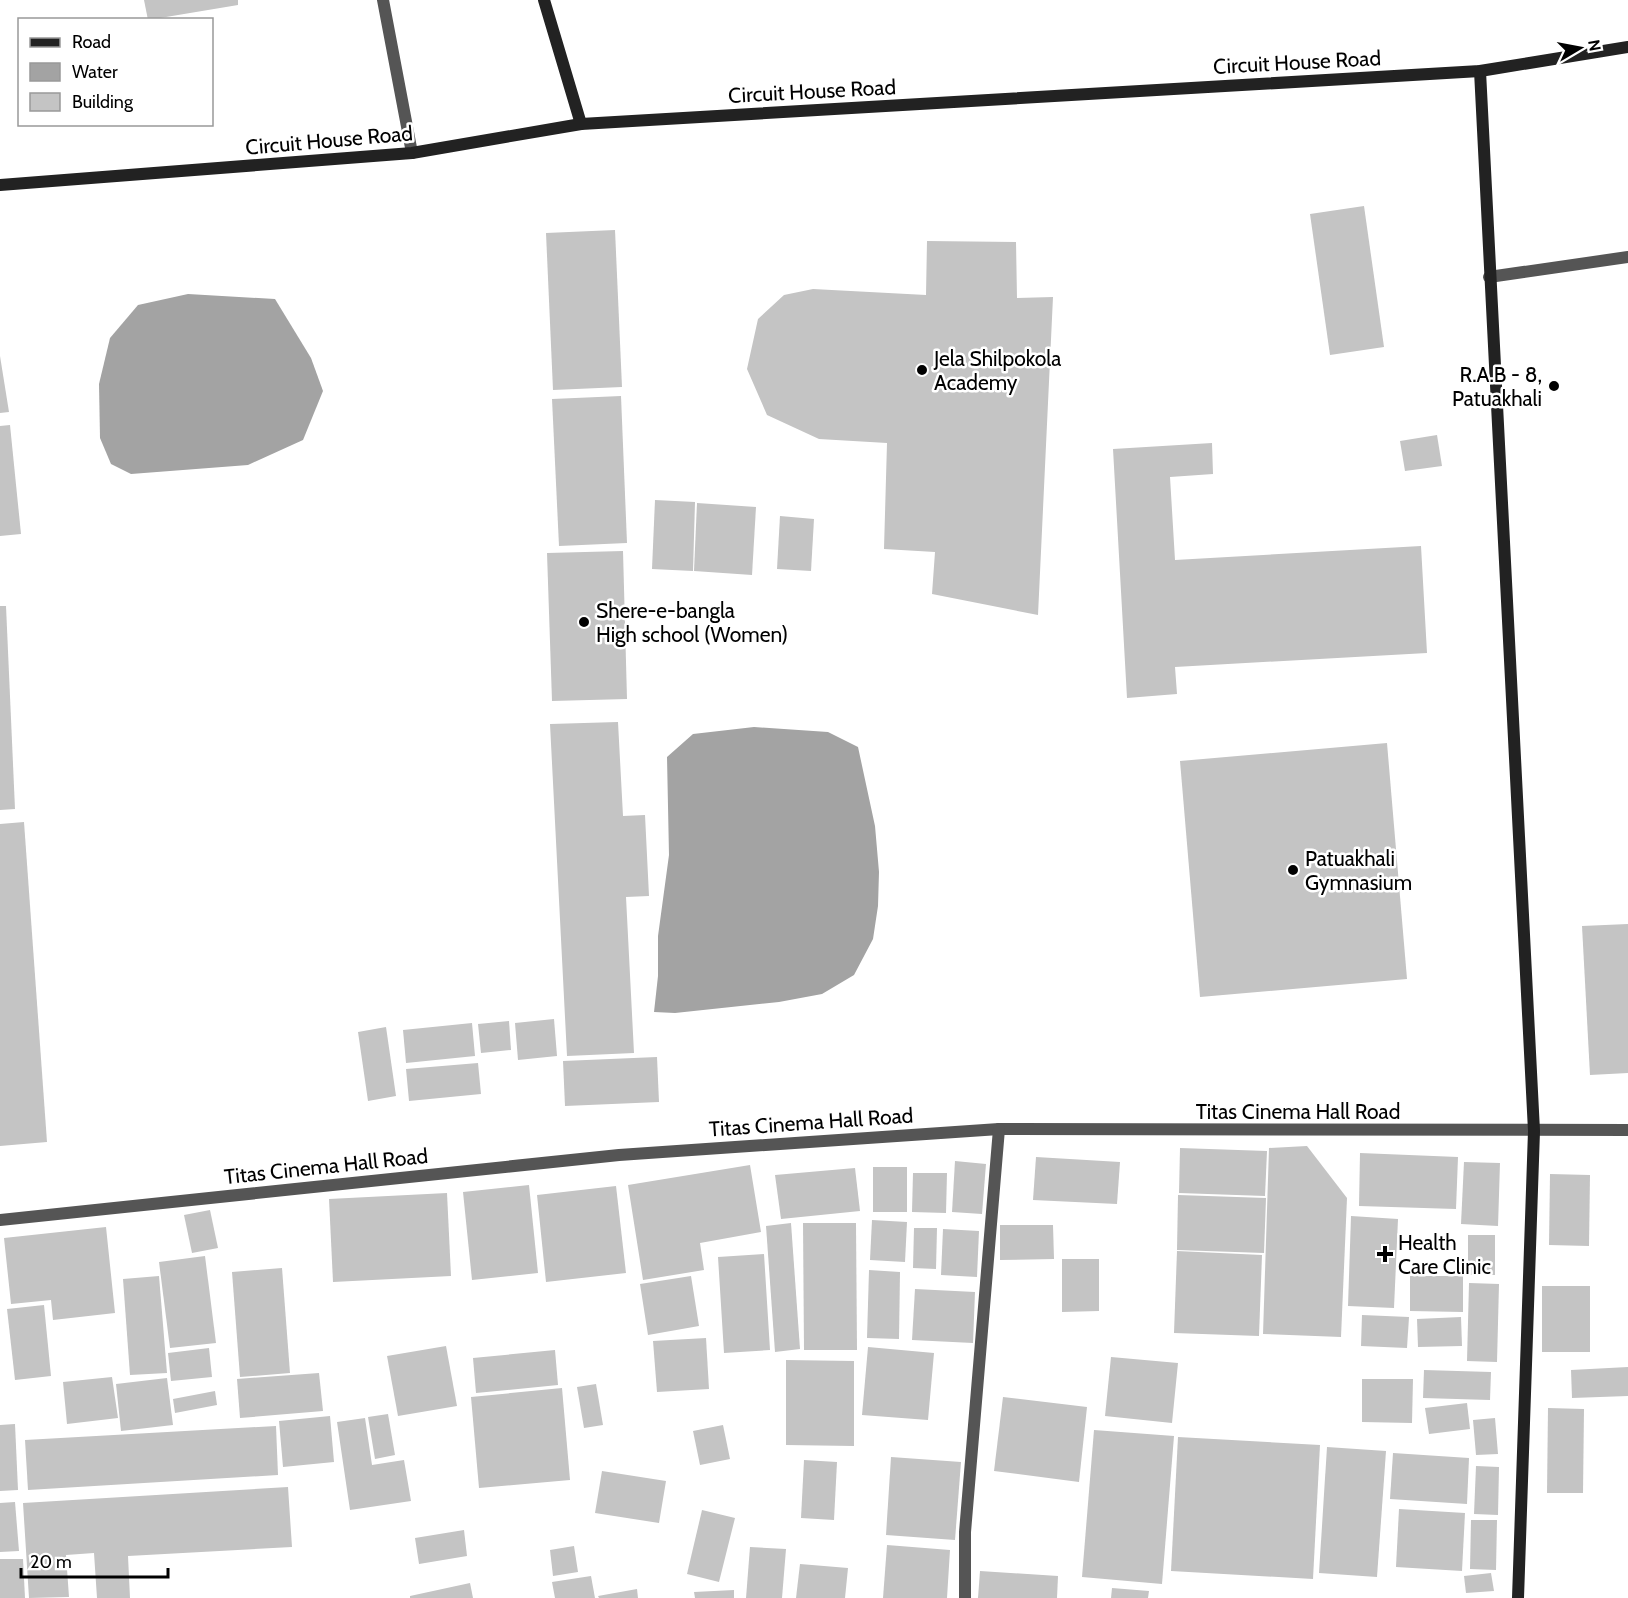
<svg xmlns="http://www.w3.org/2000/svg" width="1628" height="1598" viewBox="0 0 1628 1598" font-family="Cabin,sans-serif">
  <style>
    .water { fill: #a3a3a3 }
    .building { fill: #c4c4c4 }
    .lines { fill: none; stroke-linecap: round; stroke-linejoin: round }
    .street { stroke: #555; stroke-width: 12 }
    .secondary { stroke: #222; stroke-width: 12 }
    .poi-dot { fill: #000; stroke: #fff; stroke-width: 2 }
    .labels { text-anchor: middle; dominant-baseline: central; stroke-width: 5; stroke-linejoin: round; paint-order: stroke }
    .street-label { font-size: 21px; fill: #000; stroke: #fff }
    .poi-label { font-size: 21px; fill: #000; stroke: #fff; text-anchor: start }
  </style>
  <rect width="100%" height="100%" fill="#fff"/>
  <g class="water">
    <polygon points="188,294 275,299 311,358 323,391 303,440 248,465 131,474 111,464 100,438 99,384 110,338 138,305"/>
    <polygon points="754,727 828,732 858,747 875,826 879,872 878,906 873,939 854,975 822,994 779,1002 675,1013 654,1012 658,976 658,936 669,855 667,757 693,734"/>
  </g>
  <g class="building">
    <polygon points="144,0 238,0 238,5 148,20"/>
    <polygon points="1364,206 1384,347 1330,355 1310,214"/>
    <polygon points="615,230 622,387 553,390 546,233"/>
    <polygon points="927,241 1016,242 1017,298 1053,297 1038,615 932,594 935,552 884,549 887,443 819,439 767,415 747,369 758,319 784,295 813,289 926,295"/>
    <polygon points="0,356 9,412 0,413"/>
    <polygon points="621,396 627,543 559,546 552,399"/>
    <polygon points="10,425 21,534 0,536 0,426"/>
    <polygon points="1437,435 1442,466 1405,471 1400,441"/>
    <polygon points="1212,443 1213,474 1170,477 1175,560 1421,546 1427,653 1175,667 1177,694 1127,698 1113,449"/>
    <polygon points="655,500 695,502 693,571 652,569"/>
    <polygon points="697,503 756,507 752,575 694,571"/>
    <polygon points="780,516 814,519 811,571 777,569"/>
    <polygon points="623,551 627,699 552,701 547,553"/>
    <polygon points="0,606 6,606 15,809 0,810"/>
    <polygon points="618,722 623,816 645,815 649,896 626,897 634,1053 567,1056 550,724"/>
    <polygon points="1387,743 1407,979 1200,997 1180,761"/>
    <polygon points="24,822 47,1142 0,1146 0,824"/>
    <polygon points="1628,924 1628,1073 1590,1075 1582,926"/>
    <polygon points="554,1019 557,1056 518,1060 515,1023"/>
    <polygon points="509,1021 511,1050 481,1053 478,1024"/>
    <polygon points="472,1023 475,1056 406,1063 403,1030"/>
    <polygon points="386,1027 396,1096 368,1101 358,1032"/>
    <polygon points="657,1057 659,1102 565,1106 563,1061"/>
    <polygon points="478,1063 481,1094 409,1101 406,1069"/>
    <polygon points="1307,1146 1347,1198 1341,1337 1263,1334 1269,1148"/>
    <polygon points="1180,1148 1267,1151 1265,1196 1179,1193"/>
    <polygon points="1360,1153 1458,1157 1456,1209 1359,1206"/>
    <polygon points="1036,1157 1120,1162 1117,1204 1033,1200"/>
    <polygon points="955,1161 986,1164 982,1214 952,1212"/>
    <polygon points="1464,1162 1500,1163 1498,1226 1461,1224"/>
    <polygon points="750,1165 761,1232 700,1243 704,1270 643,1280 628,1185"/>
    <rect x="873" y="1167" width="34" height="45"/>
    <polygon points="855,1168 860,1211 781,1219 775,1175"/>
    <polygon points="913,1173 947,1173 946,1213 912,1212"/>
    <polygon points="1550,1174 1590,1175 1589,1246 1549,1245"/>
    <polygon points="529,1185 538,1273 472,1280 463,1192"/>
    <polygon points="616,1186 626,1273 546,1282 537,1195"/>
    <polygon points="447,1193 451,1276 333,1282 329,1199"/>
    <polygon points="1178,1195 1266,1198 1264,1253 1177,1250"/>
    <polygon points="210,1210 218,1248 192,1253 184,1215"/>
    <polygon points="1351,1216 1398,1219 1394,1308 1348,1306"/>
    <polygon points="872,1220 907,1222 905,1262 870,1260"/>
    <polygon points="791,1223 800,1349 775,1352 766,1226"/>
    <polygon points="803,1223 856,1223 857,1350 804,1350"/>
    <polygon points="1000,1225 1053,1225 1054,1259 1000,1260"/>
    <polygon points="106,1227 115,1313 53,1320 51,1300 11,1304 4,1238"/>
    <polygon points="914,1228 937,1228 936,1269 913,1268"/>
    <polygon points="943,1229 979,1231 977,1277 941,1275"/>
    <rect x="1468" y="1235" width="27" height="40"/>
    <polygon points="1177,1251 1262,1255 1259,1336 1174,1333"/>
    <polygon points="764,1254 770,1350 724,1353 718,1257"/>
    <polygon points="205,1256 216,1343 170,1348 159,1262"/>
    <polygon points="1062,1259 1099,1259 1099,1311 1062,1312"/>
    <polygon points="282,1268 290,1373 240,1377 232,1272"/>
    <polygon points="869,1270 900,1272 899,1339 867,1338"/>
    <polygon points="159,1276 167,1373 130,1375 123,1279"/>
    <polygon points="691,1276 699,1326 648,1335 640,1284"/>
    <polygon points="1410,1276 1463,1276 1463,1312 1410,1311"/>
    <polygon points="1469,1283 1499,1284 1497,1362 1467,1361"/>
    <rect x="1542" y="1286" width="48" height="66"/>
    <polygon points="915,1289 975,1292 973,1343 912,1340"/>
    <polygon points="44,1305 51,1376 15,1380 7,1309"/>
    <polygon points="1362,1315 1409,1317 1407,1348 1361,1346"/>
    <polygon points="1461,1317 1462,1346 1418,1347 1417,1319"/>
    <polygon points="706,1338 709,1389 657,1392 653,1341"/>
    <polygon points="446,1346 457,1406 398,1416 387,1356"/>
    <polygon points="868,1347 934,1353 928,1420 862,1415"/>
    <polygon points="209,1348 212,1377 171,1381 168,1353"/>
    <polygon points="555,1350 558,1385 476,1393 473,1358"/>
    <polygon points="1111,1357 1178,1363 1172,1423 1105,1416"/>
    <polygon points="786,1360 854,1361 854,1446 786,1445"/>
    <polygon points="1628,1367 1628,1396 1572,1398 1571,1370"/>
    <polygon points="1424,1370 1491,1372 1490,1400 1423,1398"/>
    <polygon points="319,1373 323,1411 240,1418 237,1379"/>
    <polygon points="112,1377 118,1418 67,1424 63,1382"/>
    <polygon points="167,1378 173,1425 121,1431 116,1384"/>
    <polygon points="1362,1379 1413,1379 1412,1423 1362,1422"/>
    <polygon points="596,1384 603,1425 584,1428 577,1387"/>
    <polygon points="562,1388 570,1480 479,1488 471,1397"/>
    <polygon points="215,1391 217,1405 175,1413 173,1399"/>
    <polygon points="1003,1397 1087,1407 1079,1482 994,1471"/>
    <polygon points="1467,1403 1470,1429 1429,1434 1425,1408"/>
    <polygon points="1548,1408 1584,1409 1583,1493 1547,1493"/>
    <polygon points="388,1414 395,1455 375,1459 368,1417"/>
    <polygon points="330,1416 334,1462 283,1467 279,1421"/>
    <polygon points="365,1418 372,1465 404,1460 411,1501 350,1510 337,1422"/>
    <polygon points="1495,1418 1498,1454 1476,1455 1473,1420"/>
    <polygon points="15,1424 18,1490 0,1491 0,1425"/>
    <polygon points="723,1425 730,1459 700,1465 693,1431"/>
    <polygon points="276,1426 278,1475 28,1490 25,1440"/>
    <polygon points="1094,1430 1174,1436 1162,1584 1082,1577"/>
    <polygon points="1178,1437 1320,1445 1313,1579 1171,1571"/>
    <polygon points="1327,1447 1386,1451 1377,1577 1319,1573"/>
    <polygon points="1393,1453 1469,1458 1467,1504 1390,1499"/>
    <polygon points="891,1457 961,1462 955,1540 886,1535"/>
    <polygon points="804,1460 837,1462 834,1520 801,1518"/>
    <polygon points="1476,1466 1499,1467 1498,1515 1474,1514"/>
    <polygon points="602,1471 666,1481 659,1523 595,1513"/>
    <polygon points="288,1487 292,1547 128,1556 130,1598 97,1598 94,1553 66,1555 69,1597 29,1598 23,1503"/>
    <polygon points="15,1502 19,1551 0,1552 0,1503"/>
    <polygon points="1399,1509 1465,1513 1462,1571 1396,1567"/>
    <polygon points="702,1510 735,1518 719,1582 687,1574"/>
    <polygon points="1471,1520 1497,1520 1496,1570 1470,1569"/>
    <polygon points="464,1530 467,1556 419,1564 415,1538"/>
    <polygon points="887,1545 950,1550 947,1598 883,1598"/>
    <polygon points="574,1546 578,1572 553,1576 550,1550"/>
    <polygon points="750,1547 786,1549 782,1598 746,1598"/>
    <polygon points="0,1559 23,1559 25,1598 0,1598"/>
    <polygon points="800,1564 848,1568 845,1598 796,1598"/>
    <polygon points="980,1571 1058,1576 1057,1598 978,1598"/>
    <polygon points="1491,1573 1494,1591 1466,1593 1464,1576"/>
    <polygon points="591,1576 595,1598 555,1598 552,1582"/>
    <polygon points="470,1583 473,1598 410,1598 410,1596"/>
    <polygon points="1112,1588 1149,1591 1148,1598 1111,1598"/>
    <polygon points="637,1589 638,1598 599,1598 598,1596"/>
    <polygon points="734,1590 734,1598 695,1598 694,1592"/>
  </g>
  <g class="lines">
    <g class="street">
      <polyline points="383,0 412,153"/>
      <polyline points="1489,277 1628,257"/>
      <polyline points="0,1220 619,1155 999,1129 1628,1130"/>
      <polyline points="965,1598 965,1532 999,1129"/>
    </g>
    <g class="secondary">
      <polyline points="544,0 581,124"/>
      <polyline points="1480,71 1534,1131 1518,1598"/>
      <polyline points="0,185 412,153 581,124 1480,71 1628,47"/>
    </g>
  </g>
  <g class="poi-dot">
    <circle cx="922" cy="370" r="6"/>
    <circle cx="1554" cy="386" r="6"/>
    <circle cx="584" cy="622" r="6"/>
    <circle cx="1293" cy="870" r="6"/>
    <path d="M1382 1245h6v6h6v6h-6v6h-6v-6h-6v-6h6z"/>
  </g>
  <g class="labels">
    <g class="street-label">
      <text transform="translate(1297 62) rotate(-3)">Circuit House Road</text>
      <text transform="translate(812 91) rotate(-3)">Circuit House Road</text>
      <text transform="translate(329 140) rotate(-5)">Circuit House Road</text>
      <text x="1298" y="1111">Titas Cinema Hall Road</text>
      <text transform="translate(811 1122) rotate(-4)">Titas Cinema Hall Road</text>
      <text transform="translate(326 1166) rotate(-6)">Titas Cinema Hall Road</text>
    </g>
    <g class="poi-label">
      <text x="934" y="358">Jela Shilpokola<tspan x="934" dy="24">Academy</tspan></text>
      <text x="1542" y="374" text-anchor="end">R.A.B - 8,<tspan x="1542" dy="24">Patuakhali</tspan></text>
      <text x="596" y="610">Shere-e-bangla<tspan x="596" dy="24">High school (Women)</tspan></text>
      <text x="1305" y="858">Patuakhali<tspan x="1305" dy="24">Gymnasium</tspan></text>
      <text x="1398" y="1242">Health<tspan x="1398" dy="24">Care Clinic</tspan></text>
    </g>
  </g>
  <rect x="18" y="18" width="195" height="108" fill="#ffffff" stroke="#999999" stroke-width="1.5"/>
  <rect x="30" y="38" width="30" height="9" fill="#222222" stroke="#999999" stroke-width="1.5"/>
  <text x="72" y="48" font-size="18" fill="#000000">Road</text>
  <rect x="30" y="63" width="30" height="18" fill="#a3a3a3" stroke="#999999" stroke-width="1.5"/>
  <text x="72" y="78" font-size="18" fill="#000000">Water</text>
  <rect x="30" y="93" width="30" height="18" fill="#c4c4c4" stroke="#999999" stroke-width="1.5"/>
  <text x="72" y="108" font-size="18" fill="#000000">Building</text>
  <g transform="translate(1580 48) rotate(80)" stroke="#ffffff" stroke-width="4.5" paint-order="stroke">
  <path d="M0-4.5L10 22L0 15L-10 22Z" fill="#000000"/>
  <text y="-9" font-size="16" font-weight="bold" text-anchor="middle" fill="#000000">N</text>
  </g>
  <path d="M21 1568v9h147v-9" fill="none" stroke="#000000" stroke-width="3"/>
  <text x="30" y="1568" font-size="18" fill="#000000" stroke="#ffffff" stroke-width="4.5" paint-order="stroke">20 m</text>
</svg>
